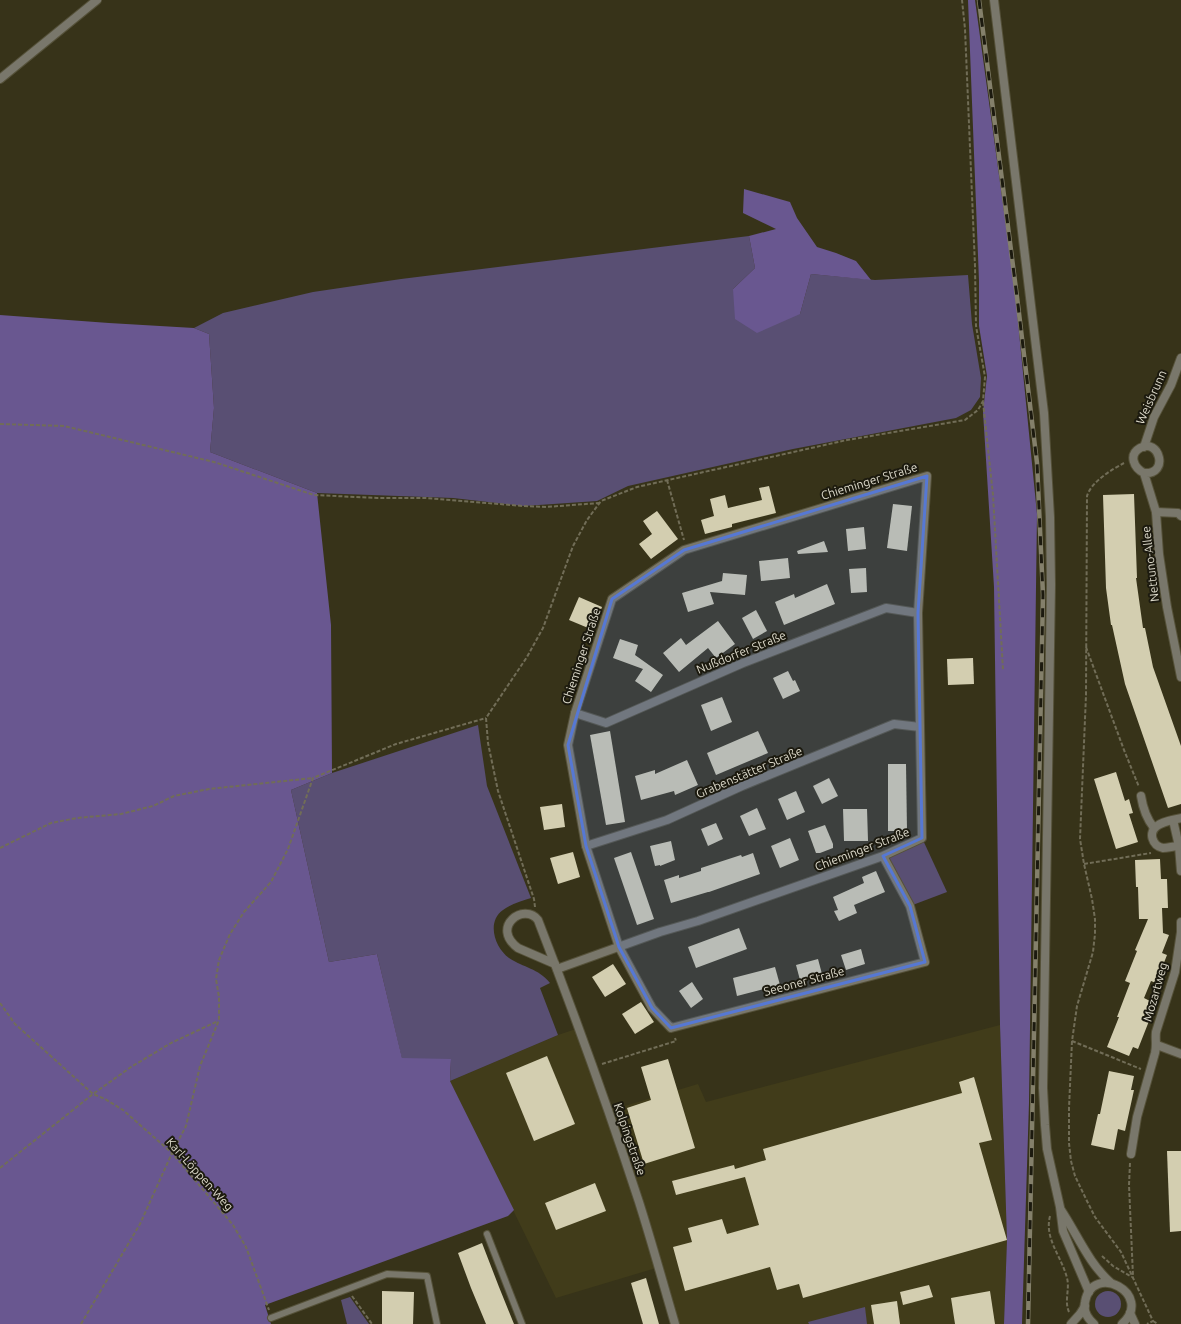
<svg xmlns="http://www.w3.org/2000/svg" width="1181" height="1324" viewBox="0 0 1181 1324" font-family="Ubuntu,sans-serif">
  <style>
    .built { fill: #413c1a }
    .green { fill: #594f73 }
    .forest { fill: #695790 }
    .building { fill: #d3ceb0 }
    .lines { fill: none; stroke-linecap: round; stroke-linejoin: round }
    .service-casing { stroke: #555139; stroke-width: 8 }
    .minor-casing { stroke: #555139; stroke-width: 10 }
    .tertiary-casing { stroke: #555139; stroke-width: 10 }
    .path { stroke: #716d57; stroke-width: 2; stroke-dasharray: 4 2; stroke-linecap: butt }
    .service { stroke: #79776b; stroke-width: 6 }
    .minor { stroke: #79776b; stroke-width: 8 }
    .tertiary { stroke: #79776b; stroke-width: 8 }
    .rail-casing { stroke: #84806b; stroke-width: 4.5 }
    .rail { stroke: #1c1a0f; stroke-width: 3; stroke-dasharray: 9; stroke-linecap: butt }
    .marked { fill: #5678d4; fill-opacity: 0.2; stroke: #5678d4; stroke-width: 3; stroke-linejoin: round }
    .labels { text-anchor: middle; dominant-baseline: central; stroke-width: 4; stroke-linejoin: round; paint-order: stroke }
    .street-label { font-size: 12px; fill: #dcd9ca; stroke: #1c1a0f }
  </style>
  <rect width="100%" height="100%" fill="#373319"/>
  <polygon class="built" points="1000,1025 1007,1240 1004,1324 674,1324 656,1268 556,1298 450,1081 558,1035 579,1028 608,1111 698,1084 706,1102"/>
  <g class="green">
    <polygon points="749,236 755,268 733,289 800,314 811,274 875,280 968,275 972,324 981,378 980,397 971,410 956,418 793,449 628,486 597,501 524,506 453,498 317,493 210,452 214,408 209,334 194,328 223,313 313,292 401,279"/>
    <path d="M 478,725 L 487,786 L 531,898 C 522,901 511,904 503,910 C 486,922 495,948 509,958 C 524,968 538,968 550,983 L 540,988 L 558,1035 L 450,1081 L 451,1059 L 402,1059 L 377,954 L 329,962 L 291,790 L 332,773 Z"/>
    <polygon points="922,838 947,892 910,906 883,856"/>
    <circle cx="1108" cy="1304" r="13"/>
    <polygon points="350,1297 369,1324 347,1324 341,1300"/>
    <polygon points="865,1307 867,1324 809,1324 808,1322"/>
  </g>
  <g class="forest">
    <polygon points="968,0 975,0 1015,292 1037,514 1029,1103 1022,1324 1004,1324 1007,1240 1000,1025 994,587 983,412 987,376 979,326 979,281"/>
    <polygon points="744,189 790,202 797,218 817,247 836,253 856,261 871,280 811,274 800,314 757,333 735,319 733,289 755,268 749,236 776,229 743,213"/>
    <polygon points="0,315 109,323 194,328 209,334 214,408 210,452 317,493 331,625 332,773 291,790 329,962 377,954 402,1058 451,1059 450,1081 514,1210 508,1216 265,1305 271,1324 0,1324"/>
  </g>
  <g class="building">
    <polygon points="769,486 776,513 732,524 732,527 705,534 701,520 714,516 710,499 725,495 728,508 762,500 759,488"/>
    <polygon points="1134,494 1137,578 1136,578 1143,628 1145,628 1153,667 1181,746 1181,804 1168,808 1125,684 1112,625 1111,625 1106,588 1103,495"/>
    <polygon points="893,504 912,506 907,551 887,548"/>
    <polygon points="657,511 678,539 651,559 639,544 652,534 643,521"/>
    <polygon points="864,527 866,549 848,551 846,529"/>
    <polygon points="824,541 828,552 798,554 797,551"/>
    <polygon points="788,558 790,578 761,581 759,561"/>
    <polygon points="866,568 867,592 851,593 849,569"/>
    <polygon points="723,573 747,575 745,595 710,592 714,604 688,612 682,593 722,581"/>
    <polygon points="827,584 835,604 784,625 775,602 794,594 795,598"/>
    <polygon points="579,597 602,607 593,630 569,620"/>
    <polygon points="756,610 767,631 753,639 742,618"/>
    <polygon points="718,621 735,644 716,658 708,648 679,672 663,653 681,638 686,645"/>
    <polygon points="620,639 638,645 635,655 663,675 651,692 635,681 643,669 613,658"/>
    <polygon points="973,658 974,684 948,685 947,659"/>
    <polygon points="788,671 793,681 795,680 800,691 783,699 773,678"/>
    <polygon points="722,697 732,722 711,731 701,705"/>
    <polygon points="610,731 625,822 606,825 590,735"/>
    <polygon points="758,731 768,753 716,775 707,753"/>
    <polygon points="687,760 698,785 675,795 674,791 641,800 635,776 655,770 655,774"/>
    <polygon points="888,764 906,764 907,831 888,831"/>
    <polygon points="1116,772 1125,801 1129,799 1133,813 1129,814 1138,842 1116,849 1094,779"/>
    <polygon points="829,778 838,796 822,804 813,786"/>
    <polygon points="796,791 805,812 787,820 778,799"/>
    <polygon points="562,804 565,827 544,830 540,807"/>
    <polygon points="757,808 766,829 749,836 740,816"/>
    <polygon points="843,809 867,809 868,841 844,841"/>
    <polygon points="716,823 723,839 708,846 701,829"/>
    <polygon points="825,825 833,844 833,848 820,853 816,853 808,831"/>
    <polygon points="790,838 799,860 780,868 771,846"/>
    <polygon points="671,841 675,860 660,866 660,865 655,866 650,846"/>
    <polygon points="573,852 580,877 558,884 550,858"/>
    <polygon points="631,852 654,919 637,925 614,858"/>
    <polygon points="753,853 760,874 709,892 708,892 671,903 664,880 679,875 679,878 701,871 701,868 741,855 742,857"/>
    <polygon points="1160,859 1161,879 1167,879 1168,908 1162,908 1163,933 1169,935 1162,953 1167,955 1156,983 1151,981 1144,998 1150,1001 1143,1019 1149,1021 1138,1049 1133,1047 1129,1056 1107,1047 1119,1017 1117,1017 1130,983 1125,981 1137,951 1135,950 1148,919 1139,919 1138,887 1136,887 1135,860"/>
    <polygon points="876,871 885,892 854,905 857,913 839,921 834,911 838,910 833,897 864,883 862,877"/>
    <polygon points="739,928 747,949 696,968 688,947"/>
    <polygon points="861,949 865,964 846,970 841,955"/>
    <polygon points="818,959 822,974 800,980 796,965"/>
    <polygon points="613,964 626,984 605,997 592,977"/>
    <polygon points="775,967 780,985 737,996 733,978"/>
    <polygon points="692,982 703,999 691,1008 679,991"/>
    <polygon points="641,1002 654,1022 635,1034 622,1014"/>
    <polygon points="547,1056 575,1124 534,1141 506,1073"/>
    <polygon points="668,1059 695,1148 644,1164 627,1108 651,1100 641,1067"/>
    <polygon points="1109,1071 1134,1076 1131,1090 1134,1090 1125,1131 1118,1129 1114,1150 1091,1145 1098,1114 1100,1114"/>
    <polygon points="974,1077 992,1140 979,1143 1007,1240 803,1298 799,1284 777,1290 770,1267 685,1291 673,1247 692,1242 688,1228 722,1219 727,1234 759,1225 745,1177 676,1195 672,1181 734,1165 735,1169 766,1160 763,1149 962,1093 959,1082"/>
    <polygon points="1167,1151 1181,1151 1181,1231 1170,1232"/>
    <polygon points="595,1183 606,1211 556,1230 545,1203"/>
    <polygon points="482,1243 499,1287 514,1324 486,1324 471,1288 458,1253"/>
    <polygon points="646,1278 659,1324 643,1324 631,1283"/>
    <polygon points="929,1285 933,1297 903,1305 900,1292"/>
    <polygon points="382,1291 414,1292 413,1324 382,1324"/>
    <polygon points="990,1291 995,1324 955,1324 951,1298"/>
    <polygon points="897,1301 900,1324 874,1324 871,1305"/>
  </g>
  <g class="lines">
    <defs>
      <g id="service">
        <polyline points="487,1234 522,1324"/>
        <polyline points="271,1318 387,1274 427,1276 437,1324"/>
      </g>
      <g id="minor">
        <polyline points="0,79 97,0"/>
        <polyline points="1144,447 1154,417 1171,385 1181,358"/>
        <path d="M 1144,473 C 1170,475 1159,437 1140,448 C 1128,455 1134,468 1144,473 L 1156,512 L 1159,554 L 1167,607 L 1181,677"/>
        <polyline points="1156,512 1178,513 1181,516"/>
        <polyline points="575,713 606,723 743,663 886,608 918,613"/>
        <path d="M 1141,796 C 1143,809 1146,818 1154,828"/>
        <polyline points="1173,820 1179,846 1181,871"/>
        <polyline points="586,846 667,820 742,786 894,724 920,727"/>
        <path d="M 1179,846 C 1174,846 1168,848 1163,848 C 1152,846 1148,832 1157,826 C 1163,821 1174,820 1181,818"/>
        <path d="M 555,964 L 518,948 C 490,927 524,902 538,920 C 574,1013 608,1107 639,1202 C 652,1243 663,1283 675,1324"/>
        <polyline points="557,969 660,932 698,921 883,856 922,838 918,613 927,476 684,550 612,599 575,713 568,745 586,846 619,947 652,1008 671,1028 925,962 910,906 883,856"/>
        <polyline points="1157,1045 1181,1054"/>
        <path d="M 1131,1154 L 1137,1117 L 1155,1053 C 1157,1045 1155,1039 1156,1032 L 1175,972 L 1181,932 L 1181,922"/>
        <polyline points="1071,1324 1080,1314 1085,1306"/>
      </g>
      <g id="tertiary">
        <polyline points="994,0 1044,413 1050,517 1051,585 1043,1088 1045,1125 1047,1149 1060,1207 1063,1231 1089,1292"/>
        <path d="M 1061,1210 C 1077,1234 1089,1264 1111,1283"/>
        <polyline points="1130,1313 1135,1324"/>
        <path d="M 1094,1324 C 1087,1318 1083,1311 1085,1302 C 1092,1261 1155,1294 1122,1324"/>
      </g>
    </defs>
    <use href="#service" class="service-casing"/>
    <use href="#minor" class="minor-casing"/>
    <use href="#tertiary" class="tertiary-casing"/>
    <g class="path">
      <polyline points="983,402 993,495 1003,670"/>
      <polyline points="0,424 64,426 214,462 314,495 377,498 426,498 523,506 546,507 599,503"/>
      <path d="M 1124,463 C 1111,470 1091,482 1087,496 L 1086,695 L 1080,839 L 1084,864 L 1092,899 L 1095,919 L 1095,934 L 1093,952 L 1077,1006 L 1072,1041 L 1069,1108 L 1069,1143 L 1071,1161 L 1075,1176 L 1086,1199 L 1095,1217 L 1121,1252 L 1153,1321 L 1147,1324"/>
      <polyline points="667,480 684,540"/>
      <polyline points="1086,647 1124,750 1139,787"/>
      <polyline points="0,848 51,823 77,818 121,814 153,806 174,796 209,789 313,778"/>
      <polyline points="1084,864 1151,853"/>
      <polyline points="535,907 534,899 498,791 488,743 486,718 527,657 543,628 573,546 587,520 601,501 637,487 847,440 965,420 978,410 983,401 985,377 976,326 975,266 965,29 962,0"/>
      <polyline points="0,1003 15,1024 93,1094 105,1099 123,1110 172,1153 233,1225 246,1247 269,1310"/>
      <polyline points="1072,1041 1141,1069"/>
      <polyline points="602,1064 676,1041 675,1038"/>
      <polyline points="1130,1163 1129,1185 1133,1276"/>
      <polyline points="0,1168 93,1094 131,1067 171,1043 218,1021"/>
      <path d="M 1050,1216 C 1044,1239 1062,1257 1067,1278 C 1070,1289 1064,1301 1069,1312"/>
      <polyline points="1102,1256 1113,1266 1132,1277"/>
      <polyline points="352,1296 372,1324"/>
      <polyline points="1153,1321 1158,1324"/>
      <polyline points="81,1324 140,1224 172,1153 186,1126 200,1066 219,1020 219,997 216,979 219,960 230,934 244,912 271,882 288,849 313,778 396,744 486,718"/>
    </g>
    <use href="#service" class="service"/>
    <use href="#minor" class="minor"/>
    <use href="#tertiary" class="tertiary"/>
    <defs>
      <polyline id="rail" points="979,0 1018,305 1037,463 1043,595 1028,1324"/>
    </defs>
    <use href="#rail" class="rail-casing"/>
    <use href="#rail" class="rail"/>
  </g>
  <path class="marked" d="M 927,476 L 918,613 L 922,838 L 883,856 L 910,906 L 925,962 L 671,1028 L 652,1008 L 619,947 L 586,846 L 568,745 L 612,599 L 684,550 Z"/>
  <g class="labels">
    <g class="street-label">
      <text transform="translate(1151 397) rotate(-66)">Weisbrunn</text>
      <text transform="translate(869 481) rotate(-17)">Chieminger Straße</text>
      <text transform="translate(1150 564) rotate(-97)">Nettuno-Allee</text>
      <text transform="translate(741 652) rotate(-22)">Nußdorfer Straße</text>
      <text transform="translate(581 656) rotate(-72)">Chieminger Straße</text>
      <text transform="translate(749 772) rotate(-23)">Grabenstätter Straße</text>
      <text transform="translate(862 849) rotate(-21)">Chieminger Straße</text>
      <text transform="translate(804 981) rotate(-15)">Seeoner Straße</text>
      <text transform="translate(1155 992) rotate(-74)">Mozartweg</text>
      <text transform="translate(630 1139) rotate(71)">Kolpingstraße</text>
      <text transform="translate(200 1174) rotate(48)">Karl-Löppen-Weg</text>
    </g>
  </g>
</svg>
